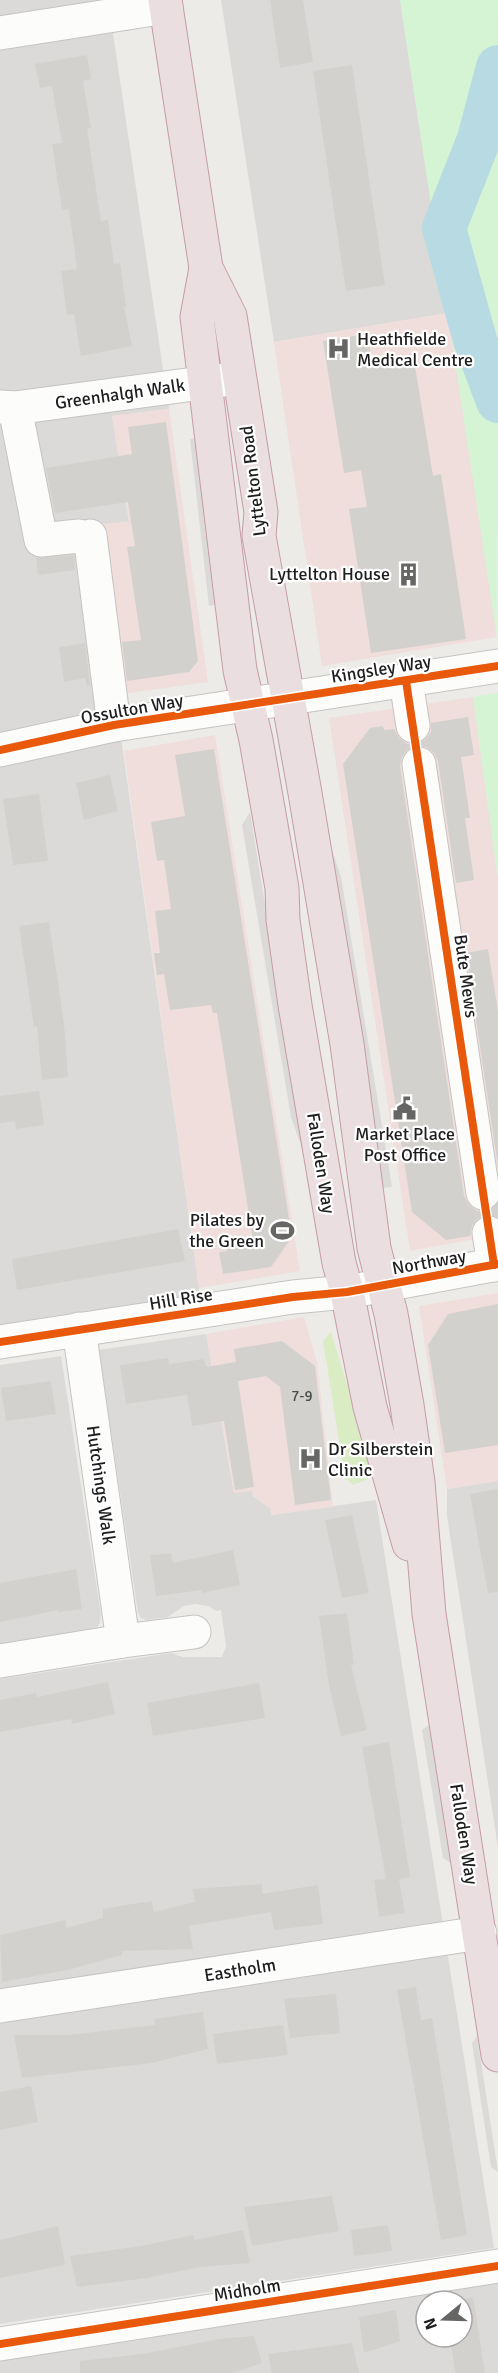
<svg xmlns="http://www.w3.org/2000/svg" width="498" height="2373" viewBox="0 0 498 2373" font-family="Signika,sans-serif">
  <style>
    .residential { fill: #dcdad8; fill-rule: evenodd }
    .commercial { fill: #efdedb }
    .religious { fill: #dbdad8 }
    .grass { fill: #daecc4 }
    .park { fill: #d4f4d3 }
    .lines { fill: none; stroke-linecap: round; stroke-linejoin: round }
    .river { stroke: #b8dae2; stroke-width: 44 }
    .building { fill: #d3d1ce }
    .minor-casing { stroke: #c5c4c3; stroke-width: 35 }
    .highway-casing { stroke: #c49ca8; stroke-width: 35 }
    .minor { stroke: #fcfcfb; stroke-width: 33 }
    .highway { stroke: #eadee0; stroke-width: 33 }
    .cycleway-casing { stroke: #fff; stroke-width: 11 }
    .cycleway { stroke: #e8590c; stroke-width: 8 }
    .labels { text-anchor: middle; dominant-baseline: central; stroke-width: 4.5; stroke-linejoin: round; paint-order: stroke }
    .number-label { font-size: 15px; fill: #4b4b4a }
    .poi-label { font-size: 18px; fill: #1e1e1e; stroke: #fff; text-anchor: start }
    .street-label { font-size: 18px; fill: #1e1e1e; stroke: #fff }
  </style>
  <rect width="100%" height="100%" fill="#edebe7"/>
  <g class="residential">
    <polygon points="0,0 108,0 169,409 112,416 129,522 94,525 115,695 203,1316 0,1346"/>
    <polygon points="221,0 400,0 448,313 274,342"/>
    <polygon points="206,1334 234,1493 252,1490 253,1496 271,1509 272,1515 376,1500 494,2248 0,2324 0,1679 171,1653 183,1657 222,1657 226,1646 221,1610 216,1611 208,1606 195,1604 184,1606 168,1617 146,1620 141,1618 138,1613 99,1350"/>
    <polygon points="61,1356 101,1615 100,1622 97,1628 89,1630 0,1644 0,1365"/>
    <polygon points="498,1481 498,1848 447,1516 447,1489"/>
    <path d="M 498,2283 L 498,2373 L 0,2373 L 0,2359 ZM 426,2301 L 462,2301 L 462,2337 L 426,2337 Z"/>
  </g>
  <g class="commercial">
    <polygon points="448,313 497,637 322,666 274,342"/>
    <polygon points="169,409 208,682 115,695 94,525 129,521 112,416"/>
    <polygon points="473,697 498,879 498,1235 410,1251 329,718"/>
    <polygon points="215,735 300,1271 199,1288 124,751"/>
    <polygon points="498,1293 498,1481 447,1489 419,1306"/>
    <polygon points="304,1317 317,1362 333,1507 271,1515 271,1509 253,1496 252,1491 234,1493 206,1334"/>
  </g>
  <g class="religious">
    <polygon points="199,438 219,604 209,606 190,439"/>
    <polygon points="250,812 306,1160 291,1117 242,825"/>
    <polygon points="325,829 341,877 392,1187 383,1188"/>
    <polygon points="429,1725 451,1863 443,1858 422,1730"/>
    <polygon points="477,2036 498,2172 491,2167 472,2043"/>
  </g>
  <polygon class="grass" points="331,1332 375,1476 353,1485 345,1478 323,1341"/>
  <g class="park">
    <polygon points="400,0 498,0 497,637"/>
    <polygon points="498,693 498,879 473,697"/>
  </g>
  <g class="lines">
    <polyline class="river" points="498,67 479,139 444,228 475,340 498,401"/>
  </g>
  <g class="building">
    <polygon points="270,0 303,0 313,62 280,68"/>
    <polygon points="87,55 91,79 83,81 91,128 87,129 101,221 108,220 114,264 120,263 126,307 124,307 132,346 81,356 74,314 67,315 61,271 77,269 69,209 62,210 52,144 62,143 52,86 40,88 35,64"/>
    <polygon points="352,65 385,285 346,291 313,71"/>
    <polygon points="367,334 372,361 413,354 433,476 441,474 466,639 371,653 349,509 367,507 361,470 344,473 323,341"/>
    <polygon points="166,422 198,661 189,672 127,681 122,642 141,640 127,547 135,546 128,502 55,513 46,468 132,454 128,427"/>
    <polygon points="74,555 75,570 38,575 36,558"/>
    <polygon points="85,643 90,685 87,686 85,678 64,682 59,647"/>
    <polygon points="468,717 474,755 461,757 470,818 465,818 474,880 456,883 438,761 434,753 426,747 416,746 407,750 402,757 400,766 464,1196 469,1205 477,1211 486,1211 498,1203 498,1217 486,1215 477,1219 472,1226 470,1236 446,1240 412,1212 343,764 370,728 383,726 384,730 394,729 399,738 407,744 415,745 425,740 431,732 431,723"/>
    <polygon points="214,749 292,1237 271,1267 223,1274 219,1252 227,1251 226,1244 253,1240 217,1013 213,1013 211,1005 170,1010 164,974 157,975 154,953 160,953 155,911 171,909 164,860 157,861 151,822 185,816 175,755"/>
    <polygon points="110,775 118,811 84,820 76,783"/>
    <polygon points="39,794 48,861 13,865 3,799"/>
    <polygon points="49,922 64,1024 68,1077 42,1080 37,1027 34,1027 19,926"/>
    <polygon points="488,949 498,1011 498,1166 466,953"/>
    <polygon points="39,1091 44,1125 16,1129 15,1121 0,1123 0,1096"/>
    <polygon points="178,1229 185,1261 17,1290 12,1259"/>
    <polygon points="498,1304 498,1445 445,1453 428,1345 448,1314"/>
    <polygon points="282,1341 315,1366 331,1500 295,1505 280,1387 266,1376 238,1381 254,1487 235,1490 224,1421 192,1426 187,1395 126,1404 120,1365 168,1358 169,1364 204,1359 206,1367 236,1362 234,1349"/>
    <polygon points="51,1381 56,1414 6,1421 1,1388"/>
    <polygon points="498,1489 498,1592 488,1593 470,1494"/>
    <polygon points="352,1515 369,1593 342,1598 325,1520"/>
    <polygon points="233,1550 240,1585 202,1593 202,1590 156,1596 150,1555 171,1553 173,1563"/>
    <polygon points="76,1569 82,1609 58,1612 58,1610 0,1622 0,1583"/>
    <polygon points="347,1613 354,1664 351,1665 367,1730 341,1736 329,1685 319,1616"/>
    <polygon points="108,1682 115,1714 72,1724 71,1719 0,1732 0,1700 36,1693 37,1697"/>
    <polygon points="259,1683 265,1718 153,1736 147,1703"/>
    <polygon points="389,1742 410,1877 399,1879 405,1913 379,1917 374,1880 386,1879 362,1747"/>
    <polygon points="262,1884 262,1894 318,1885 323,1924 274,1930 271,1912 189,1926 193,1949 122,1951 122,1955 68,1970 2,1982 0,1935 66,1920 66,1928 103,1918 103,1909 126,1905 152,1901 154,1912 195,1902 193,1889"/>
    <polygon points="416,1987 421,2020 432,2018 467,2235 441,2240 397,1990"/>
    <polygon points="336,1994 340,2033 290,2038 284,1999"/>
    <polygon points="203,2012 208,2049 151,2063 22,2078 14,2035 68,2035 155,2025 154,2019"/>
    <polygon points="283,2025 288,2055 217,2064 213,2034"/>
    <polygon points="31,2086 38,2122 0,2130 0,2092"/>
    <polygon points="332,2196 339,2231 252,2246 244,2207"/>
    <polygon points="388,2225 392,2251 354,2256 351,2230"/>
    <polygon points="58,2226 65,2265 0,2278 0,2240"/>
    <polygon points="243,2230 250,2263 200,2267 147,2278 77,2287 70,2256 141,2246 193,2235 195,2240"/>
    <polygon points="473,2297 485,2373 455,2373 450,2337 462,2337 462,2301 447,2301"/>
    <polygon points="396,2310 400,2341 364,2353 359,2317"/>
    <polygon points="254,2336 262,2363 233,2373 80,2373 80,2361 142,2354 219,2339"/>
    <polygon points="352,2343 359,2373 272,2373 268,2354"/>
  </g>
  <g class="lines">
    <defs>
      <g id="minor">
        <polyline points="0,33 166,7"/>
        <polyline points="0,407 15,408 239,378"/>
        <polyline points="15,408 41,540 79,536"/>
        <polyline points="90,536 114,725"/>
        <polyline points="406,681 413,726"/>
        <polyline points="0,750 114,725 498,666"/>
        <polyline points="419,764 483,1193"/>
        <polyline points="489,1233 494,1265"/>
        <polyline points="0,1342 293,1297 347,1292 498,1264"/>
        <polyline points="123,1641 194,1632"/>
        <polyline points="0,1661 123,1641 79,1329"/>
        <polyline points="0,2006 480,1933"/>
        <polyline points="0,2344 498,2266"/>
      </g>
      <g id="highway">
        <polyline points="165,0 206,268 230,316 261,512 259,536 305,793 347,1044 374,1248 391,1314 407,1405 418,1482 429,1614 498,2055"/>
        <polyline points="206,268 197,317 240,670 256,740 282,888 283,920 295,1005 339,1263 347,1292 370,1407 409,1544"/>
      </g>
    </defs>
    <use href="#minor" class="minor-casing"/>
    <use href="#highway" class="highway-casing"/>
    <use href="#minor" class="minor"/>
    <use href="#highway" class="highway"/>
    <defs>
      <g id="cycleway">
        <polyline points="406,681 494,1265"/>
        <polyline points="0,750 114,725 498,666"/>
        <polyline points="0,1342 293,1297 347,1292 498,1264"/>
        <polyline points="0,2344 498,2266"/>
      </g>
    </defs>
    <use href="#cycleway" class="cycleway-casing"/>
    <use href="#cycleway" class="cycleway"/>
  </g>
  <defs>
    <symbol id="hospital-bare" viewBox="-9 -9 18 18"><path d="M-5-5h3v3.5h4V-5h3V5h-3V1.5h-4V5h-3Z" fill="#666664" stroke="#fff" stroke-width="2.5" paint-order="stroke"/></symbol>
    <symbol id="building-bare" viewBox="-9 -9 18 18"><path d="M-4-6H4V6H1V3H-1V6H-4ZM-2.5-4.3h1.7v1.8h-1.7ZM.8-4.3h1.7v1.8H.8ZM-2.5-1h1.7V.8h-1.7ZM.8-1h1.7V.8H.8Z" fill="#666664" stroke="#fff" stroke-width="2.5" paint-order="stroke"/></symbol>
    <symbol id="civic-bare" viewBox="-9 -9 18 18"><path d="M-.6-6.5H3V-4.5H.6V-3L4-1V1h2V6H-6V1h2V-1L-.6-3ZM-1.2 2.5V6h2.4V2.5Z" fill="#666664" stroke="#fff" stroke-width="2.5" paint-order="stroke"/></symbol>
    <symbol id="stadium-bare" viewBox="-9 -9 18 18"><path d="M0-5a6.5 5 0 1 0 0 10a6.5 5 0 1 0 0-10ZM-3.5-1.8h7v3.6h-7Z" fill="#666664" stroke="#fff" stroke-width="2.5" paint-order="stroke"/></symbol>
  </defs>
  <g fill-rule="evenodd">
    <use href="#hospital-bare" x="322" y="332" width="33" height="33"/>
    <use href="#building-bare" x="392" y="558" width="33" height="33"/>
    <use href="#civic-bare" x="388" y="1092" width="33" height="33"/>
    <use href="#stadium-bare" x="266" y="1214" width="33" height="33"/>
    <use href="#hospital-bare" x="294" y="1442" width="33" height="33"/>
  </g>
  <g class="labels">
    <g class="number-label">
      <text x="302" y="1396">7-9</text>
    </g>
    <g class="poi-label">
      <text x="357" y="339">Heathfielde<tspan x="357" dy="21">Medical Centre</tspan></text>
      <text x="390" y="574" text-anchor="end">Lyttelton House</text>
      <text x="405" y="1134" text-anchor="middle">Market Place<tspan x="405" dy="21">Post Office</tspan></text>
      <text x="264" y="1220" text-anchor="end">Pilates by<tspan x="264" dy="21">the Green</tspan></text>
      <text x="328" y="1449">Dr Silberstein<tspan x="328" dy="21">Clinic</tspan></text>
    </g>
    <g class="street-label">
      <text transform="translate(120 394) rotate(-8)">Greenhalgh Walk</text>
      <text transform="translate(253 481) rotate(-97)">Lyttelton Road</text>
      <text transform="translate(381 669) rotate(-9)">Kingsley Way</text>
      <text transform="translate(132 709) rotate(-10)">Ossulton Way</text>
      <text transform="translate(466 976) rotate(82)">Bute Mews</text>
      <text transform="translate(321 1163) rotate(81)">Falloden Way</text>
      <text transform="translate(429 1262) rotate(-10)">Northway</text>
      <text transform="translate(181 1299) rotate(-9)">Hill Rise</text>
      <text transform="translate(101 1485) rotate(82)">Hutchings Walk</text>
      <text transform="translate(464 1834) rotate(81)">Falloden Way</text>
      <text transform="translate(240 1970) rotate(-9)">Eastholm</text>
      <text transform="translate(247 2290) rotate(-9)">Midholm</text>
    </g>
  </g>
  <g transform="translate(444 2319) rotate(251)"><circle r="28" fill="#ffffff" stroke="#a5a5a5" stroke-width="1.5"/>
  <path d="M0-4.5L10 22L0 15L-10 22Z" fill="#666664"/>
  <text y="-9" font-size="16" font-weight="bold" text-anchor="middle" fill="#1e1e1e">N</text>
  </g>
</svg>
